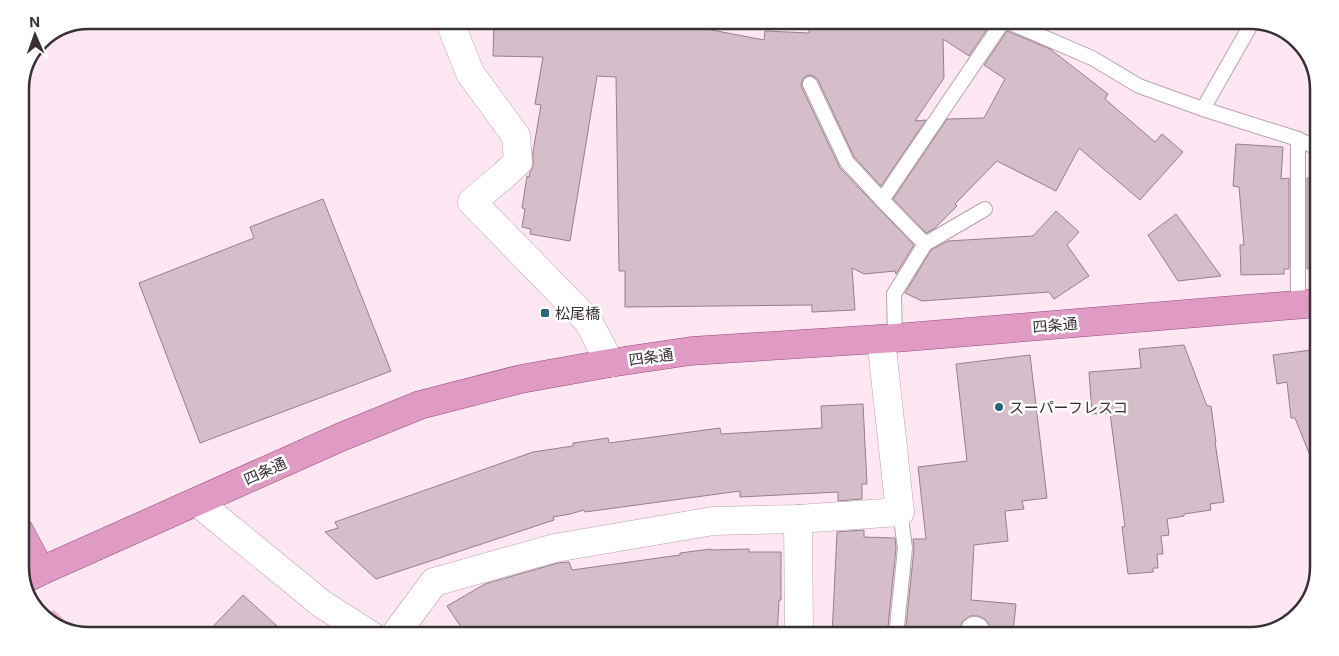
<svg xmlns="http://www.w3.org/2000/svg" width="1339" height="656" viewBox="0 0 1339 656" font-family="Inter,'Noto Sans JP',sans-serif">
  <style>
    .park { fill: url(#park-tufts) }
    .building { fill: #d5beca; stroke: #94808a }
    .lines { fill: none; stroke-linecap: round; stroke-linejoin: round }
    .service-casing { stroke: #b8a2ad; stroke-width: 16 }
    .minor-casing { stroke: #b8a2ad; stroke-width: 29 }
    .tertiary-casing { stroke: #b8a2ad; stroke-width: 29 }
    .primary-casing { stroke: #974a77; stroke-width: 29 }
    .path { stroke: #988990; stroke-width: 3; stroke-dasharray: 2.5 2.5; stroke-linecap: butt }
    .service { stroke: #fff; stroke-width: 14 }
    .minor { stroke: #fff; stroke-width: 28 }
    .tertiary { stroke: #fff; stroke-width: 28 }
    .primary { stroke: #df9bc3; stroke-width: 28 }
    .poi-dot { fill: #27667c; stroke: #fff; stroke-width: 2 }
    .labels { text-anchor: middle; dominant-baseline: central; stroke-width: 5; stroke-linejoin: round; paint-order: stroke }
    .poi-label { font-size: 15px; fill: #393035; stroke: #fff; text-anchor: start }
    .street-label { font-size: 15px; fill: #393035; stroke: #fff }
    .rim { fill: none; stroke: #393035; stroke-width: 2.5 }
  </style>
  <defs>
    <pattern id="park-tufts" width="24" height="20" patternUnits="userSpaceOnUse" patternTransform="scale(1.25)"><rect width="24" height="20" fill="#e7b3ce"/><path d="M3 7l-1-3M5 7V3M7 7l1-3M15 17l-1-3M17 17v-4M19 17l1-3" fill="none" stroke="#c79ab2"/></pattern>
  </defs>
  <rect width="100%" height="100%" fill="#fee7f2"/>
  <polygon class="park" points="54,610 79,634 59,629 43,615"/>
  <g class="building">
    <polygon points="494,20 660,20 764,40 765,31 809,33 809,20 993,20 969,56 943,39 944,78 915,121 926,120 881,186 854,157 818,80 815,77 810,75 806,76 803,79 801,84 802,88 840,168 914,245 896,274 895,271 864,274 852,268 855,310 812,312 812,305 625,307 625,271 619,271 616,77 597,76 570,241 530,234 531,229 522,227 525,209 522,208 527,176 529,177 530,172 533,167 533,152 541,105 535,104 543,57 493,56"/>
    <polygon points="1007,31 1050,49 1108,94 1105,99 1155,142 1162,134 1183,152 1140,200 1079,148 1056,191 997,161 955,204 957,206 934,229 926,233 893,199 947,119 984,118 1005,79 984,65"/>
    <polygon points="1236,144 1283,147 1281,179 1289,178 1289,269 1284,269 1284,274 1241,275 1240,245 1244,245 1239,187 1233,186"/>
    <polygon points="1319,177 1319,268 1307,269 1307,178"/>
    <polygon points="323,199 391,371 200,443 139,283 254,238 250,227"/>
    <polygon points="1056,211 1079,232 1067,245 1089,276 1054,299 1049,292 922,301 905,293 931,250 948,241 1033,236"/>
    <polygon points="1176,214 1205,254 1221,276 1178,281 1148,235"/>
    <polygon points="1184,345 1207,406 1211,406 1216,442 1215,442 1224,502 1210,504 1211,510 1184,514 1184,516 1167,519 1169,535 1161,536 1163,554 1157,554 1158,568 1153,568 1153,572 1128,574 1122,527 1125,526 1121,497 1110,413 1092,414 1089,372 1141,368 1139,349"/>
    <polygon points="1319,349 1319,473 1317,473 1295,418 1291,418 1287,382 1277,384 1273,355"/>
    <polygon points="1030,355 1047,498 1022,501 1024,509 1005,511 1008,541 974,545 971,600 1016,604 1013,632 990,630 990,626 986,620 978,616 970,616 963,621 960,627 955,627 954,636 905,636 914,549 913,539 926,539 918,467 967,461 956,364"/>
    <polygon points="863,404 867,484 862,484 862,499 838,501 838,492 740,497 740,491 585,512 584,510 570,514 553,517 554,520 376,579 325,532 338,528 335,522 533,452 573,446 573,443 608,438 609,443 720,428 721,434 822,428 821,406"/>
    <polygon points="864,530 864,537 895,538 896,548 887,636 832,636 837,532"/>
    <polygon points="711,549 711,550 749,549 749,552 781,552 781,600 779,600 777,636 467,636 447,606 485,584 558,563 569,562 572,570 680,555 680,553"/>
    <polygon points="243,595 288,636 204,636"/>
  </g>
  <g class="lines">
    <defs>
      <g id="service">
        <polyline points="1004,20 1092,58 1139,86 1203,109 1298,139 1319,149"/>
        <polyline points="810,84 847,162 882,200 925,244 894,294 895,338"/>
        <polyline points="1203,109 1253,21"/>
        <polyline points="1298,139 1298,304"/>
        <polyline points="882,200 1004,20"/>
        <polyline points="925,244 985,209"/>
        <polyline points="896,636 905,548 900,512"/>
      </g>
      <g id="minor">
        <polyline points="449,20 470,73 516,136 518,162 504,175 472,202 588,321 610,363"/>
        <polyline points="798,519 799,636"/>
        <polyline points="394,636 434,582 555,548 713,521 798,519 900,512 881,339"/>
        <polyline points="974,636 975,631"/>
      </g>
      <polyline id="tertiary" points="197,502 322,604 372,636"/>
      <g id="primary">
        <polyline points="20,532 41,571"/>
        <polyline points="23,580 41,571 341,437 420,405 521,379 610,363 691,351 895,338 1319,303"/>
      </g>
    </defs>
    <use href="#service" class="service-casing"/>
    <use href="#minor" class="minor-casing"/>
    <use href="#tertiary" class="tertiary-casing"/>
    <use href="#primary" class="primary-casing"/>
    <polyline class="path" points="35,607 44,617"/>
    <use href="#service" class="service"/>
    <use href="#minor" class="minor"/>
    <use href="#tertiary" class="tertiary"/>
    <use href="#primary" class="primary"/>
  </g>
  <g class="poi-dot">
    <rect x="540" y="308" width="10" height="10" rx="2.5"/>
    <circle cx="999" cy="407" r="5"/>
  </g>
  <g class="labels">
    <g class="poi-label">
      <text x="555" y="313">松尾橋</text>
      <text x="1009" y="407">スーパーフレスコ</text>
    </g>
    <g class="street-label">
      <text transform="translate(1055 325) rotate(-5)">四条通</text>
      <text transform="translate(651 357) rotate(-8)">四条通</text>
      <text transform="translate(265 471) rotate(-24)">四条通</text>
    </g>
  </g>
  <path d="M0 0H1339V656H0ZM89 29H1250A60 60 0 0 1 1310 89V567A60 60 0 0 1 1250 627H89A60 60 0 0 1 29 567V89A60 60 0 0 1 89 29Z" fill="#fff" fill-rule="evenodd"/>
  <path class="rim" d="M89 29H1250A60 60 0 0 1 1310 89V567A60 60 0 0 1 1250 627H89A60 60 0 0 1 29 567V89A60 60 0 0 1 89 29Z"/>
  <g transform="translate(35 35) rotate(358)" stroke="#ffffff" stroke-width="4" paint-order="stroke">
  <path d="M0-4L9 19L0 12L-9 19Z" fill="#393035"/>
  <text y="-8" font-size="14" font-weight="bold" text-anchor="middle" fill="#393035">N</text>
  </g>
</svg>
